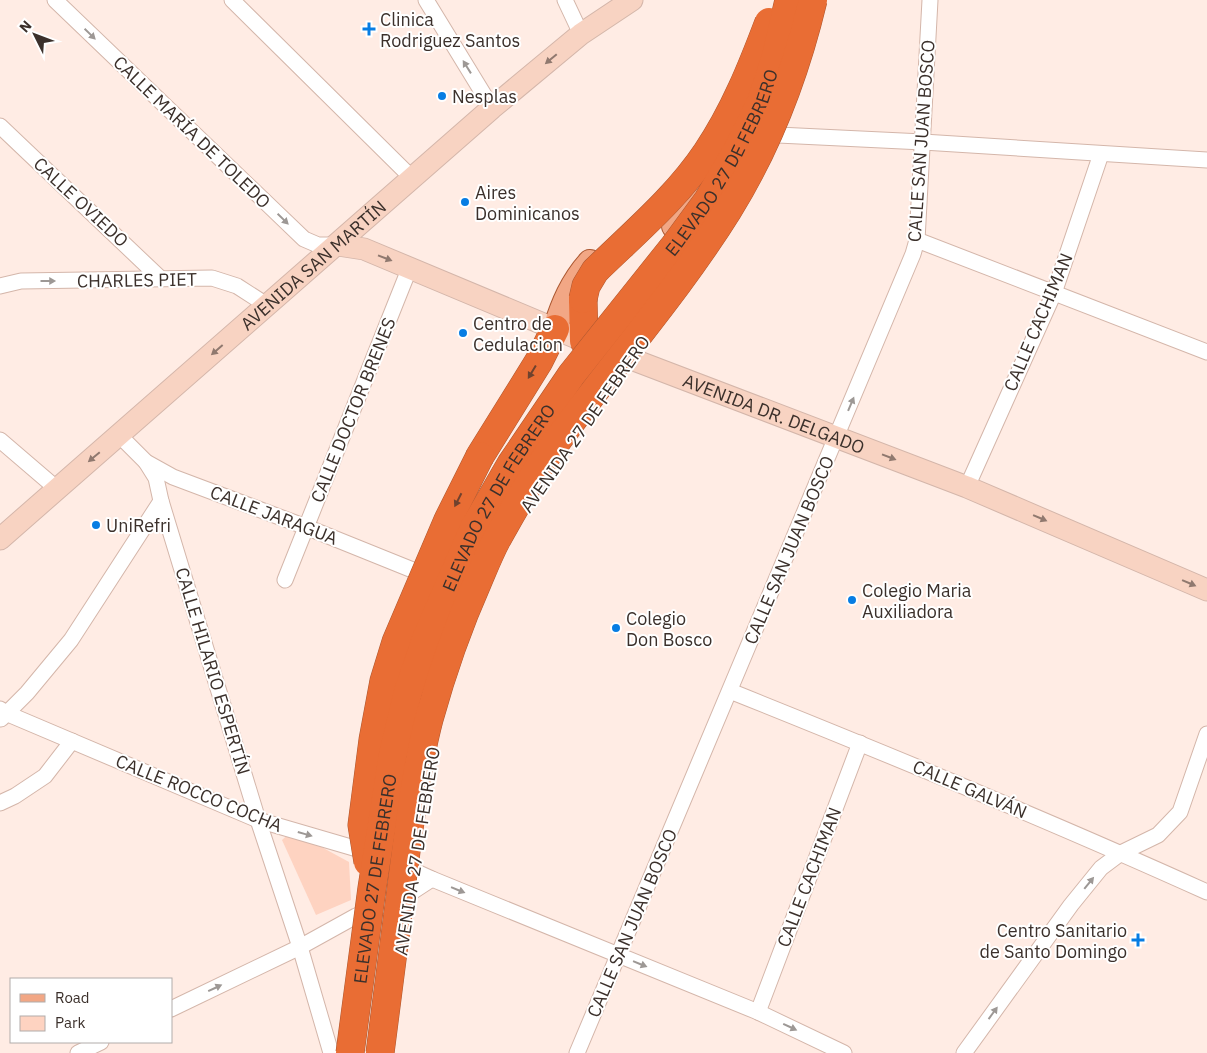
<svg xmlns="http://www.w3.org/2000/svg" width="1207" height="1053" viewBox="0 0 1207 1053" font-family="'IBM Plex Sans',sans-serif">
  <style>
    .green { fill: #fed3c1 }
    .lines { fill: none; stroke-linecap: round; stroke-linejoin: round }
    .minor-casing { stroke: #d4b6aa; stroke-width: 17 }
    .secondary-casing { stroke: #d4b6aa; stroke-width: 23 }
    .primary-casing { stroke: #ac5831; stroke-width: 26 }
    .motorway-casing { stroke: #ac5831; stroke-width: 29 }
    .minor { stroke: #fff; stroke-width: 15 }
    .secondary { stroke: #f8d3c2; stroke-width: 21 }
    .primary { stroke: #f2a785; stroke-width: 24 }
    .motorway { stroke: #e96d34; stroke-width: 28 }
    .motorway-bridge-casing { stroke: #ac5831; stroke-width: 29; stroke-linecap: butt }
    .motorway-bridge { stroke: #e96d34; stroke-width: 28 }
    .oneway { fill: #9d9895 }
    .oneway2 { fill: #90796f }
    .oneway3 { fill: #6f422e }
    .poi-dot { fill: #077de3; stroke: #fff; stroke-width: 2 }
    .labels { text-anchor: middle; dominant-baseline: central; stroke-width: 4; stroke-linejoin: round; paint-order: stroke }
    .poi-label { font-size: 18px; fill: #3b302b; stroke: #fff; text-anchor: start }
    .street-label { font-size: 18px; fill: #3b302b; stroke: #fff }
  </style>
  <rect width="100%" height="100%" fill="#ffece4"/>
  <polygon class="green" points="292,831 349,862 351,900 316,915 282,840"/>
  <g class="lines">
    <defs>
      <g id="minor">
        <polyline points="55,0 304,239 318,245 338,245"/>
        <polyline points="232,0 412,178"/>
        <polyline points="426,0 492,108"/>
        <polyline points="565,0 581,34"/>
        <polyline points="0,126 161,279"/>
        <polyline points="778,135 923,142 1207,160"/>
        <polyline points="917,240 1207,352"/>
        <polyline points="0,286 21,281 212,278 237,286 268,306"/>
        <polyline points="120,436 146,462 173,477 306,527 430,577"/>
        <polyline points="0,440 56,488"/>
        <polyline points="146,462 156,478 161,501 258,820 300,947 331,1053"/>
        <polyline points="967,487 1054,293 1101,154"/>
        <polyline points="285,580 410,267"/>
        <path d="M 730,691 C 890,755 1050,821 1207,892"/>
        <polyline points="0,709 8,714 258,820 371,853"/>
        <polyline points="1,719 27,693 71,640 161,501"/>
        <polyline points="0,803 15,796 45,776 72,741"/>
        <polyline points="399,864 432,879 758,1012 844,1053"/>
        <polyline points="171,1009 300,947 356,916 409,894 432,879"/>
        <polyline points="758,1012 860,743"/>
        <polyline points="78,1053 101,1042"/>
        <polyline points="577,1053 913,254 917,240 930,0"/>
        <polyline points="964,1053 1071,905 1101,868 1121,853 1158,835 1180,812 1207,734"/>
      </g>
      <g id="secondary">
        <path id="s1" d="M 338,245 L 364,249 L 584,341 L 967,487 L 1207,590"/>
        <path id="s2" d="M 0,539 L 492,108 L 581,34 L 632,0"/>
      </g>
      <g id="primary">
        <polyline points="674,226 720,153"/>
        <path d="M 555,329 C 563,304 572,282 590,262"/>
      </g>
      <g id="motorway">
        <polyline points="583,299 584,341"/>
        <polyline points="480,456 539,361 555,329"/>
      </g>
    </defs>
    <use href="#minor" class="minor-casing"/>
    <use href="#secondary" class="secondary-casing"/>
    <use href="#primary" class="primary-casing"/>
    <use href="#motorway" class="motorway-casing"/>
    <use href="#minor" class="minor"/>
    <use href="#secondary" class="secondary"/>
    <use href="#primary" class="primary"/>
    <use href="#motorway" class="motorway"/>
    <defs>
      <g id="motorway-bridge">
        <path d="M 583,299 L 586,286 L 595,271 C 634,233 677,197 707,152 C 734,112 752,67 769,22"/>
        <polyline points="368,862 362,825 373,740 384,681 396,642 448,520 480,456"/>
        <path id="s3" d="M 350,1053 L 372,888 L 393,754 L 408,692 L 426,639 L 474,528 L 511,464 L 572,374 L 675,245 L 708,200 L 737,151 L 761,102 L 776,56 L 789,0"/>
        <path d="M 380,1053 C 388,993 395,933 403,874 C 410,822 416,769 429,719 C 442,672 458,626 478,581 C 484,567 490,552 497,539 C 515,507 533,474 555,444 C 611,366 677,292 728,210 C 769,144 795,75 813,0"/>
      </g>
    </defs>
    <use href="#motorway-bridge" class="motorway-bridge-casing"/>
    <use href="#motorway-bridge" class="motorway-bridge"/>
  </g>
  <defs><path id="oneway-solid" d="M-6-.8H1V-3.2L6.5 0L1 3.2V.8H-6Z" transform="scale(1.25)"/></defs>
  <g class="oneway">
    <use href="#oneway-solid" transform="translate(90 34) rotate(44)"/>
    <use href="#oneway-solid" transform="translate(467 67) rotate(-122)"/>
    <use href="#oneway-solid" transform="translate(283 219) rotate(44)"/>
    <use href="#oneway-solid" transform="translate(48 281)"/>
    <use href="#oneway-solid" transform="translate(851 404) rotate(-67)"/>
    <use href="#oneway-solid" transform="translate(305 834) rotate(16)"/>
    <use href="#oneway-solid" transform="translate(1089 883) rotate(-51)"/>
    <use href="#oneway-solid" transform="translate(458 890) rotate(22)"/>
    <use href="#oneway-solid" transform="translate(640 964) rotate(22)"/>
    <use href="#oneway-solid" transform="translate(215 988) rotate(-25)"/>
    <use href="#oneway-solid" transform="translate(993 1013) rotate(-54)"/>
    <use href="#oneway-solid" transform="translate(790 1027) rotate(25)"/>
  </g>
  <g class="oneway2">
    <use href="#oneway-solid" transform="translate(551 59) rotate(140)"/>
    <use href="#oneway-solid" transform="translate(385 258) rotate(21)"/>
    <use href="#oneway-solid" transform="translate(217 350) rotate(139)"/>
    <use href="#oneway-solid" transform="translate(94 457) rotate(140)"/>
    <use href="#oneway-solid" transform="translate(889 457) rotate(21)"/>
    <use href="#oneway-solid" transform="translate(1040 518) rotate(23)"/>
    <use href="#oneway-solid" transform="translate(1189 583) rotate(23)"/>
  </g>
  <g class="oneway3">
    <use href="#oneway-solid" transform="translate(532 372) rotate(121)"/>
    <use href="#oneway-solid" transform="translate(458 500) rotate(117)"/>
  </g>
  <g class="poi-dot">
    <path d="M366.5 21.5h5v5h5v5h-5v5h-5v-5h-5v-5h5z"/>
    <circle cx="442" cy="96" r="5"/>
    <circle cx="465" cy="202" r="5"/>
    <circle cx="463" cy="333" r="5"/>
    <circle cx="96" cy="525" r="5"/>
    <circle cx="852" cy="600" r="5"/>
    <circle cx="616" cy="628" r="5"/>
    <path d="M1135.5 932.5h5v5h5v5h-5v5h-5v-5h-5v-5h5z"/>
  </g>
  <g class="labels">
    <g class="poi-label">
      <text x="380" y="19">Clinica<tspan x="380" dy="21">Rodriguez Santos</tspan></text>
      <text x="452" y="96">Nesplas</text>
      <text x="475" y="192">Aires<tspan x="475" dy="21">Dominicanos</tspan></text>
      <text x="473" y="323">Centro de<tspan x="473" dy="21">Cedulacion</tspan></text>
      <text x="106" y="525">UniRefri</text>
      <text x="862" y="590">Colegio Maria<tspan x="862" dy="21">Auxiliadora</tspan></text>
      <text x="626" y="618">Colegio<tspan x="626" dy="21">Don Bosco</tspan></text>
      <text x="1127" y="930" text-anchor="end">Centro Sanitario<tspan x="1127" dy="21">de Santo Domingo</tspan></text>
    </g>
    <g class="street-label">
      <text transform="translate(192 132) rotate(44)">CALLE MARÍA DE TOLEDO</text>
      <text transform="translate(921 141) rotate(-86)">CALLE SAN JUAN BOSCO</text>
      <text stroke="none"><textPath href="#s3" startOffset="986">ELEVADO 27 DE FEBRERO</textPath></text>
      <text transform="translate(81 202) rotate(43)">CALLE OVIEDO</text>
      <text stroke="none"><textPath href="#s2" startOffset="416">AVENIDA SAN MARTÍN</textPath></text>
      <text transform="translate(137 280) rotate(-1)">CHARLES PIET</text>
      <text transform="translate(1038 322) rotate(-67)">CALLE CACHIMAN</text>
      <text transform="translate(353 410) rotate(-68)">CALLE DOCTOR BRENES</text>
      <text stroke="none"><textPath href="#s1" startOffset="468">AVENIDA DR. DELGADO</textPath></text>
      <text transform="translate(585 424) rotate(-55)">AVENIDA 27 DE FEBRERO</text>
      <text stroke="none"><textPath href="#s3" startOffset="581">ELEVADO 27 DE FEBRERO</textPath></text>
      <text transform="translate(274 515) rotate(21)">CALLE JARAGUA</text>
      <text transform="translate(789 550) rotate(-67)">CALLE SAN JUAN BOSCO</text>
      <text transform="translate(213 671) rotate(73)">CALLE HILARIO ESPERTÍN</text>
      <text transform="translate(970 789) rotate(23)">CALLE GALVÁN</text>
      <text transform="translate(199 793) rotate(22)">CALLE ROCCO COCHA</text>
      <text transform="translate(417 851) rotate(-81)">AVENIDA 27 DE FEBRERO</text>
      <text transform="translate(809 877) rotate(-69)">CALLE CACHIMAN</text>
      <text stroke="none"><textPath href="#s3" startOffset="176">ELEVADO 27 DE FEBRERO</textPath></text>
      <text transform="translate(632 923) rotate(-67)">CALLE SAN JUAN BOSCO</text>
    </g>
  </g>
  <rect x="10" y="978" width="162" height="65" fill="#ffffff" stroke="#b1acaa"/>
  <rect x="20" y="994" width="25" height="8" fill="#f2a785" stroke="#b1acaa"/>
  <text x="55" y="1003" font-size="15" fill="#3b302b">Road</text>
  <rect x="20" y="1016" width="25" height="15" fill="#fed3c1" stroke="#b1acaa"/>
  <text x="55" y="1028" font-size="15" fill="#3b302b">Park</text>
  <g transform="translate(35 35) rotate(312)" stroke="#ffffff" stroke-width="4" paint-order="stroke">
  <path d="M0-4L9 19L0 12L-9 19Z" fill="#3b302b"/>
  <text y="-8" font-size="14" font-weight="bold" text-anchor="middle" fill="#3b302b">N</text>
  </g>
</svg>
